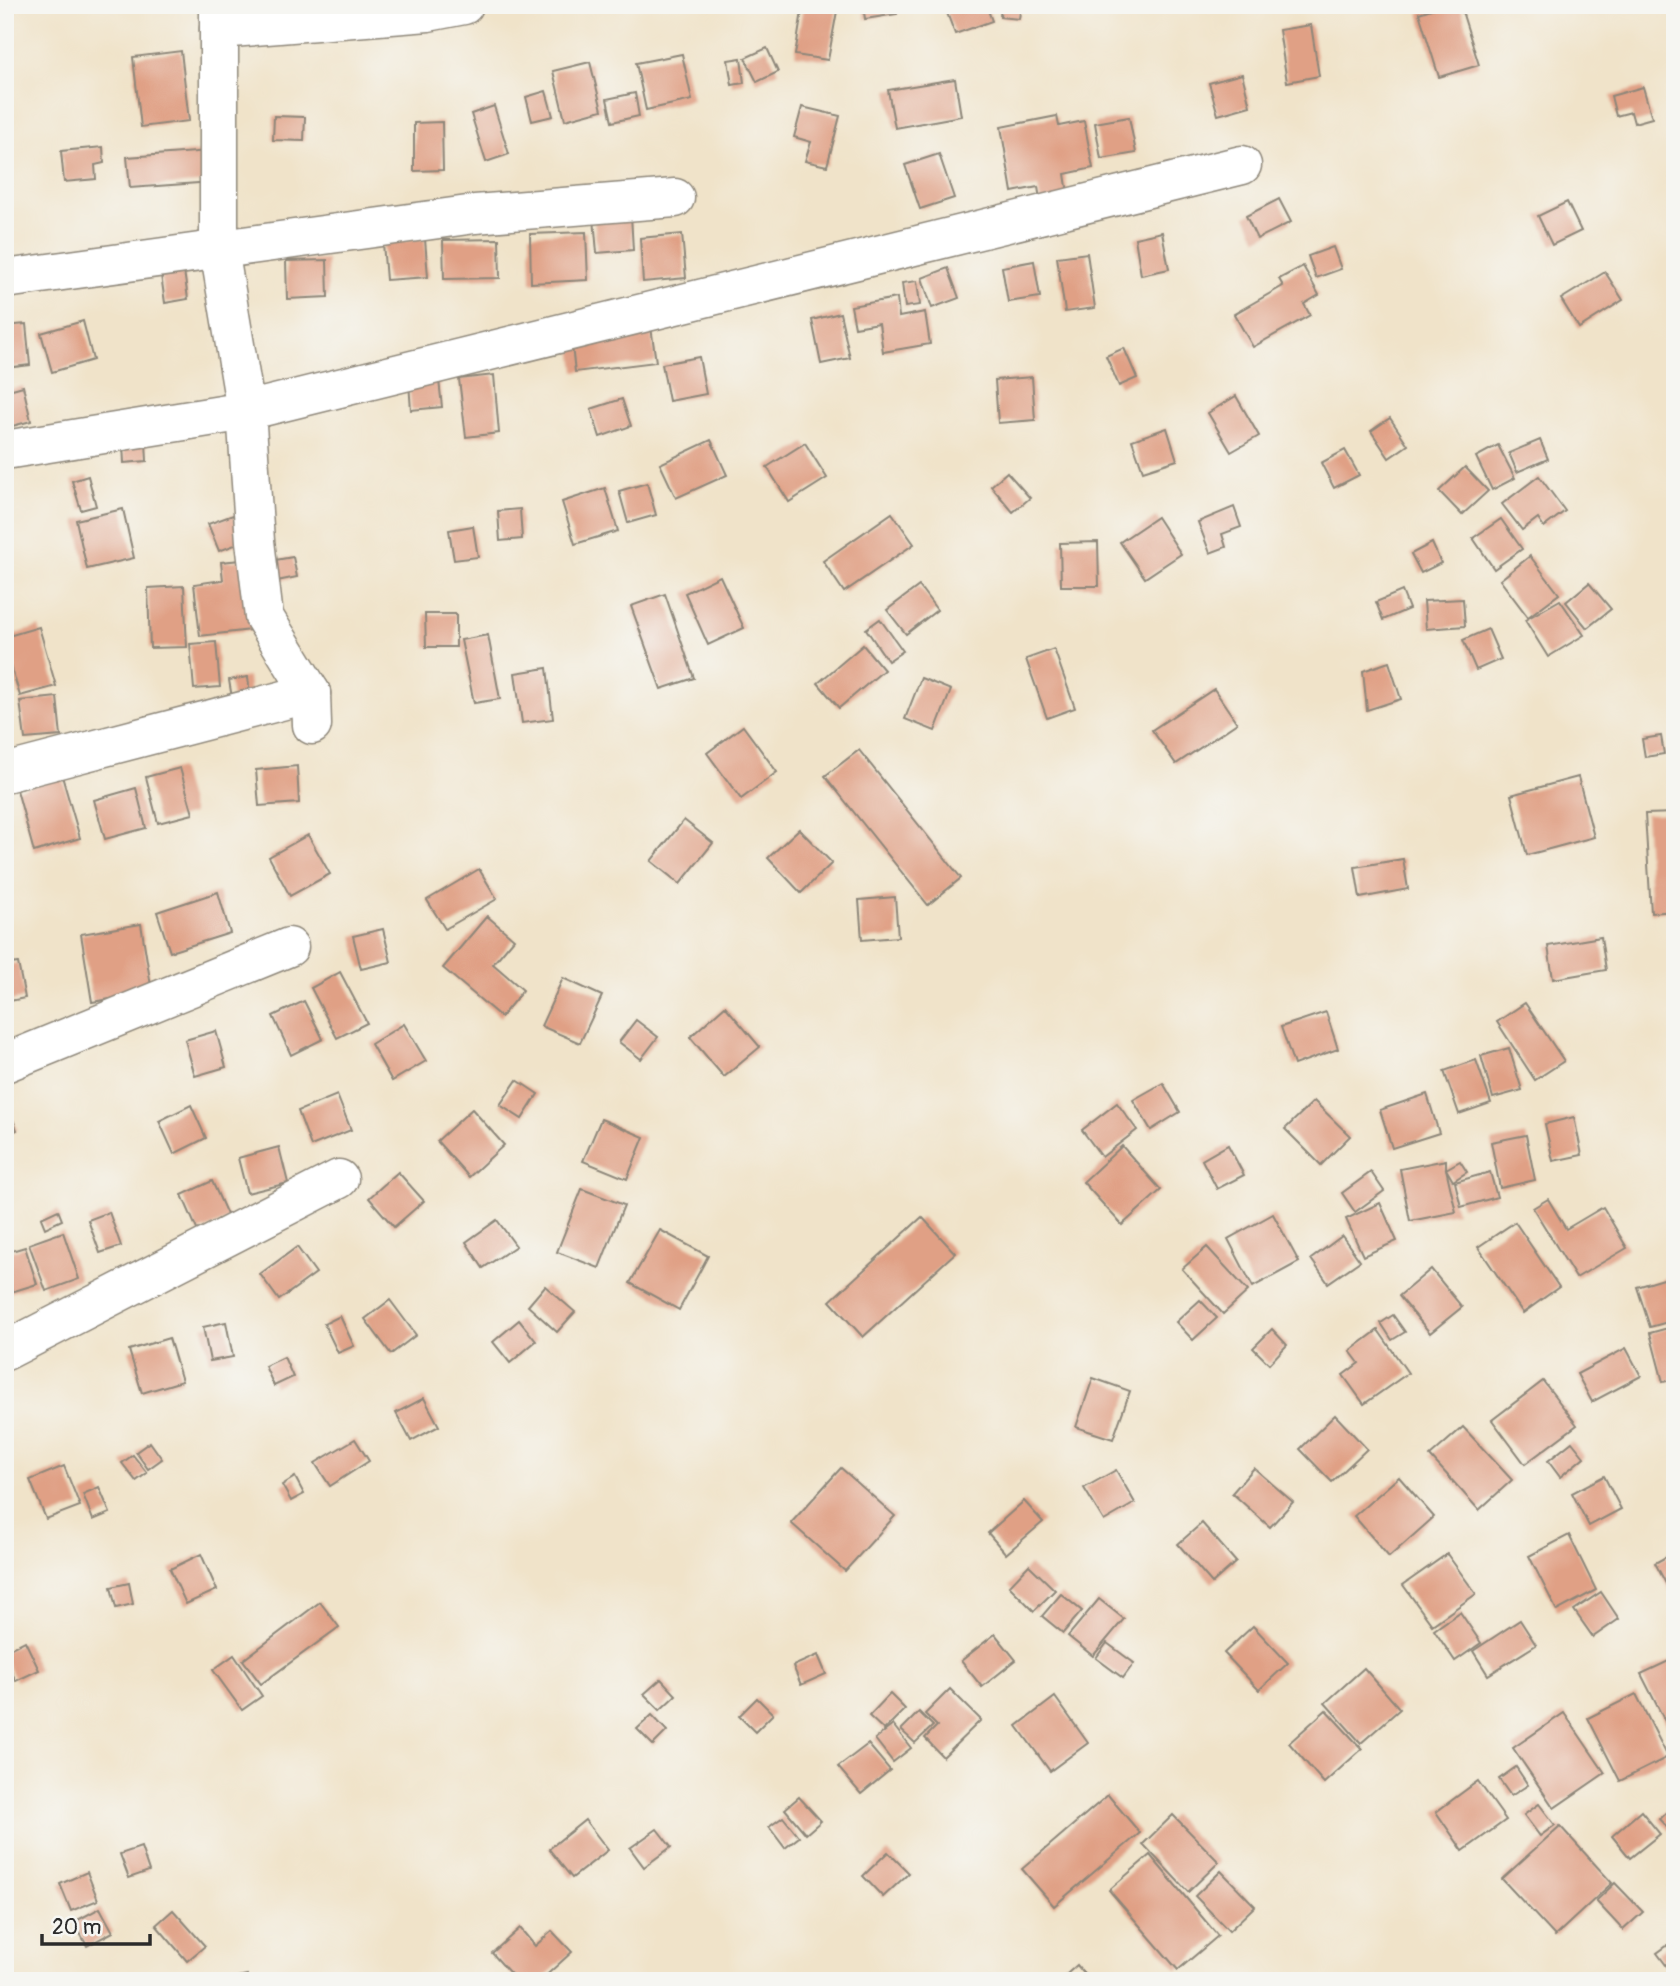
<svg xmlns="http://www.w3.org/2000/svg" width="1680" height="1986" viewBox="0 0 1680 1986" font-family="Pangolin,sans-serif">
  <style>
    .building { fill: #e0a085 }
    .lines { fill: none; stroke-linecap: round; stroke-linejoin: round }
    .minor-casing { stroke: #8e877a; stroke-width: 41 }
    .minor { stroke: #fff; stroke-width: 38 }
  </style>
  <rect width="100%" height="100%" fill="#f6f6f2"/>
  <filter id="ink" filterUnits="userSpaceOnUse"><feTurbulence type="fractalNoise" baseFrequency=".0143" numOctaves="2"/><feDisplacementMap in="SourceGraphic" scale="14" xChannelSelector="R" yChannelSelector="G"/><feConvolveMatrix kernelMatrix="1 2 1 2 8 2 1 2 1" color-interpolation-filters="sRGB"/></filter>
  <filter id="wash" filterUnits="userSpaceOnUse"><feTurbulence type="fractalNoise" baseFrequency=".00686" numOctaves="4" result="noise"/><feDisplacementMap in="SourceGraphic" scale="28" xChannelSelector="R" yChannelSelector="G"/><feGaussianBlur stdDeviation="1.57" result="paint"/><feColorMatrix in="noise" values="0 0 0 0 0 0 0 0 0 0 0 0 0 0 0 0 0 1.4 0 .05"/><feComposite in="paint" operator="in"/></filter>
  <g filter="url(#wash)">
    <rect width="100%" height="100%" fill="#f0e3c9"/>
    <g id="blocks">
      <g class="building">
        <polygon points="803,5 837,11 828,60 795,55"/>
        <polygon points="863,5 896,5 897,14 865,19"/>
        <polygon points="944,5 986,5 992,21 955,34"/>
        <polygon points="1001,5 1021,5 1019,19 1000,17"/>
        <polygon points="1443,5 1460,5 1479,65 1439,77 1419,13"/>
        <polygon points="1311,25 1319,76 1287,82 1279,30"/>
        <polygon points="767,48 778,72 757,82 745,58"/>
        <polygon points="181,51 189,121 141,127 133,57"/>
        <polygon points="682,54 692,100 646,110 636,63"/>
        <polygon points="741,58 744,83 732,85 728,60"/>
        <polygon points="590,62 602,110 565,120 553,71"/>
        <polygon points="1242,74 1250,106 1218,115 1209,83"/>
        <polygon points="955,79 961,116 895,128 888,90"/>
        <polygon points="1643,87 1652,118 1634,123 1631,112 1616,116 1611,96"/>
        <polygon points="546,91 553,116 532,121 526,97"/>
        <polygon points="635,93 639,116 612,122 607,99"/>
        <polygon points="494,106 509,154 486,162 471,114"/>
        <polygon points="802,107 840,116 827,166 805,161 811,142 794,137"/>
        <polygon points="274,116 305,117 304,141 273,140"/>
        <polygon points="1057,116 1059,126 1084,121 1093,168 1065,174 1069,200 1041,205 1038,187 1012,192 1001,127"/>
        <polygon points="1129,117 1136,153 1101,159 1095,123"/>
        <polygon points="442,122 443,170 414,171 414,123"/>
        <polygon points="103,147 104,163 95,165 96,179 64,182 61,151"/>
        <polygon points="210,151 212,182 130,188 127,157"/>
        <polygon points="939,154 954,198 920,209 905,165"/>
        <polygon points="1279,199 1291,222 1257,239 1246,216"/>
        <polygon points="1567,202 1581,231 1552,245 1538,216"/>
        <polygon points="631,215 633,250 597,253 594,218"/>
        <polygon points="586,232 588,280 531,283 530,234"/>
        <polygon points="1162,232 1169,269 1141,275 1135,238"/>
        <polygon points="682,234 686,278 643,282 640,238"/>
        <polygon points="425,239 428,277 386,280 383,243"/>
        <polygon points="499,239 500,278 444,279 443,240"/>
        <polygon points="1333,247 1341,269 1316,278 1308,256"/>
        <polygon points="1087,253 1095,308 1065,312 1057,257"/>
        <polygon points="327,260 328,297 287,299 286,261"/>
        <polygon points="1034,261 1040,297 1008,302 1002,267"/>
        <polygon points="1303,266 1319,295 1304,304 1310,315 1253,347 1234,314 1283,286 1279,279"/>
        <polygon points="948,268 959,298 932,308 922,278"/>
        <polygon points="184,271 188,299 165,303 161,275"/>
        <polygon points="1605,272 1623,300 1579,328 1561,299"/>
        <polygon points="917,281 920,305 905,307 902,283"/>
        <polygon points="897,298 899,317 925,312 930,344 883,352 879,323 855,327 851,306"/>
        <polygon points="840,313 850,358 821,364 812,320"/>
        <polygon points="83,321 93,360 52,372 41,333"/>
        <polygon points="26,324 30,365 5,368 5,326"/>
        <polygon points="651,327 656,362 575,372 571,337"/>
        <polygon points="1124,348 1137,378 1119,386 1106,356"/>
        <polygon points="699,357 706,394 669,401 662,364"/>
        <polygon points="494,375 499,433 466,437 459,379"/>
        <polygon points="1032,377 1035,420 998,423 995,380"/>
        <polygon points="439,380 442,407 411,410 409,383"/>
        <polygon points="23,386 31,421 5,428 5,391"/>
        <polygon points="1236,396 1259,436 1231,452 1208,413"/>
        <polygon points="622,399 631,426 600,437 591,409"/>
        <polygon points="1390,418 1408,445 1389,458 1371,431"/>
        <polygon points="1167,428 1177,460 1143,471 1132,440"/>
        <polygon points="711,440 727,475 676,498 660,464"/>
        <polygon points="1540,440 1548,459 1517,472 1509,453"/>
        <polygon points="146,442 147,461 124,463 123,444"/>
        <polygon points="805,443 827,478 789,502 767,467"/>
        <polygon points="1498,445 1515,478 1492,490 1476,457"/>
        <polygon points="1345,450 1359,475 1334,488 1321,463"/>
        <polygon points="1465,467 1488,491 1462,515 1439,491"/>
        <polygon points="1007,472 1030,498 1013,512 991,486"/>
        <polygon points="88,476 96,506 81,510 72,481"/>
        <polygon points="1539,476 1565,511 1544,527 1538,518 1522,530 1502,504"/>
        <polygon points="647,483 656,515 628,523 619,491"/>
        <polygon points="605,488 618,531 575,544 562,502"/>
        <polygon points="1234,507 1241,527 1222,534 1226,547 1210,553 1198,522"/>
        <polygon points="123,509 134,558 87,569 76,520"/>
        <polygon points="520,509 522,539 500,541 498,511"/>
        <polygon points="892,513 914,544 844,592 823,561"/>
        <polygon points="233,515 243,542 219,551 208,524"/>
        <polygon points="1157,517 1181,554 1145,578 1120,542"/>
        <polygon points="1501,519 1522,549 1494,569 1473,538"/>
        <polygon points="473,526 478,557 454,560 449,530"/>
        <polygon points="1098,542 1099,586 1061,586 1060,543"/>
        <polygon points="1432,543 1441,563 1421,573 1411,554"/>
        <polygon points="1530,556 1559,594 1528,617 1500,580"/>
        <polygon points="293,557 297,577 267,583 264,562"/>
        <polygon points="251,559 259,629 200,636 194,584 223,580 221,562"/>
        <polygon points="720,576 744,628 708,645 685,593"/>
        <polygon points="1589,583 1611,609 1587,628 1566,602"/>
        <polygon points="184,586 187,647 150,648 148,588"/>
        <polygon points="919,586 937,610 906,634 887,610"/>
        <polygon points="1402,591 1409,609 1383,620 1376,602"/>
        <polygon points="665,594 694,678 661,689 631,606"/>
        <polygon points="1463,599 1465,626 1426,629 1424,601"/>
        <polygon points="1560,600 1584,635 1548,657 1525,620"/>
        <polygon points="425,614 456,614 456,647 426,647"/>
        <polygon points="880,619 903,651 888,661 866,629"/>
        <polygon points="39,627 56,686 20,696 5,645 5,637"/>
        <polygon points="1488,629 1501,659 1476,670 1463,640"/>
        <polygon points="488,635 500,699 474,703 461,640"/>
        <polygon points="216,642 220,687 194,689 190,644"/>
        <polygon points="863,645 884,670 839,708 818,683"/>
        <polygon points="1054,649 1075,708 1047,718 1026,659"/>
        <polygon points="1389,662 1401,699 1367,710 1363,671"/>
        <polygon points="547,668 553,719 522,723 515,673"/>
        <polygon points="248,677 250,695 232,698 229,680"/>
        <polygon points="921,678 951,690 935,731 905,719"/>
        <polygon points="1214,689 1237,723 1176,764 1152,730"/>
        <polygon points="57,697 61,736 25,739 20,701"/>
        <polygon points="743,726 777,772 741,799 707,753"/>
        <polygon points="1661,736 1664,754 1645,757 1642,739"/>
        <polygon points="859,750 961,878 928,905 825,776"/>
        <polygon points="297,766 299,803 259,806 256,770"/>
        <polygon points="180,768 193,814 158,823 146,777"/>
        <polygon points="62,776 80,838 34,852 17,790"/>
        <polygon points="1578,777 1594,837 1527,855 1511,795"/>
        <polygon points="136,788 146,828 105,839 94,800"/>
        <polygon points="8,813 12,848 5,849 5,814"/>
        <polygon points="1675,813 1675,911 1651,913 1645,814"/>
        <polygon points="684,820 713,843 680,884 651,861"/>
        <polygon points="799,829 832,863 801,893 768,858"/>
        <polygon points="308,835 330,874 290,896 269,857"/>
        <polygon points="1403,859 1408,889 1360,898 1355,867"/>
        <polygon points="479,869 497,899 445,929 427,900"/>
        <polygon points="218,892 230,933 170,952 157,912"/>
        <polygon points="895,897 898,937 862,940 859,900"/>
        <polygon points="487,916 514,939 493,964 523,990 501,1017 443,968"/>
        <polygon points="141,924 152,992 92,1002 81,934"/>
        <polygon points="383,929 391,962 361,969 353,936"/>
        <polygon points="1601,937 1606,970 1553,979 1548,946"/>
        <polygon points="18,963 25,998 5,1002 5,965"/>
        <polygon points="340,972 367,1023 337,1038 311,988"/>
        <polygon points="563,978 602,996 580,1043 541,1026"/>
        <polygon points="304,1001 323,1039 291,1055 273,1016"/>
        <polygon points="1525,1003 1564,1061 1535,1080 1497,1022"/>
        <polygon points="725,1006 760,1047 724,1077 690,1037"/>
        <polygon points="1326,1012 1338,1049 1294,1065 1281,1027"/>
        <polygon points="636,1020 658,1037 641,1059 619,1042"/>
        <polygon points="404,1024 426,1061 392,1081 371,1044"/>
        <polygon points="216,1031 226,1067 195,1076 185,1040"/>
        <polygon points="1509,1048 1522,1090 1493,1098 1481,1056"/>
        <polygon points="1476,1060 1491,1103 1459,1114 1444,1071"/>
        <polygon points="517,1080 538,1094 522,1119 500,1105"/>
        <polygon points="1163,1083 1180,1112 1151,1130 1133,1100"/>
        <polygon points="1427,1094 1439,1133 1392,1148 1380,1110"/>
        <polygon points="337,1095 351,1130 311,1146 298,1111"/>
        <polygon points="1314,1101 1350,1136 1321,1165 1285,1129"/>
        <polygon points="1117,1103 1137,1130 1102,1157 1082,1130"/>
        <polygon points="191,1105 206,1138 174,1154 159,1121"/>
        <polygon points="472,1109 504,1145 469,1177 437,1141"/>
        <polygon points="10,1112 17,1130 5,1136 5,1114"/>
        <polygon points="1574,1117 1582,1155 1553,1161 1545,1124"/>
        <polygon points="601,1119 644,1137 627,1179 583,1161"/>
        <polygon points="1526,1135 1535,1180 1500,1188 1491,1142"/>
        <polygon points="1228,1145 1244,1175 1217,1189 1202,1160"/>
        <polygon points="1122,1146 1161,1190 1122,1225 1083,1182"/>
        <polygon points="279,1147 288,1183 247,1193 238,1158"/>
        <polygon points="1446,1160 1446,1169 1456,1212 1410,1221 1400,1169"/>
        <polygon points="1460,1161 1467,1172 1453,1181 1446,1169"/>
        <polygon points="398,1172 424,1201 394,1227 369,1198"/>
        <polygon points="1371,1172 1384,1191 1355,1212 1342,1193"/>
        <polygon points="1490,1172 1497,1197 1461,1207 1455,1182"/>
        <polygon points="212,1181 229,1219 198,1232 182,1195"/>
        <polygon points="582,1189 624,1205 599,1268 557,1252"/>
        <polygon points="1548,1199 1566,1229 1603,1207 1627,1248 1576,1278 1533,1208"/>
        <polygon points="1380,1203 1397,1241 1363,1256 1346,1219"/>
        <polygon points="58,1210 62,1220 45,1228 41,1218"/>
        <polygon points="109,1212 121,1246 100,1253 88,1220"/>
        <polygon points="1273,1214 1299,1262 1253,1287 1228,1239"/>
        <polygon points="922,1217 955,1253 863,1337 830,1301"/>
        <polygon points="497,1220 516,1246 483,1268 466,1242"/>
        <polygon points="1515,1222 1559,1287 1523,1313 1478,1247"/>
        <polygon points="660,1230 708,1256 679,1310 630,1283"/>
        <polygon points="63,1232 79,1279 46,1291 29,1244"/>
        <polygon points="1342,1236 1360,1261 1328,1283 1311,1259"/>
        <polygon points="25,1247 37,1284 5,1294 5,1253"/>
        <polygon points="297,1247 316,1273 279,1300 260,1274"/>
        <polygon points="1207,1247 1248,1291 1223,1314 1182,1269"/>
        <polygon points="1431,1269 1462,1307 1430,1333 1399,1296"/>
        <polygon points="1667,1278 1675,1304 1675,1320 1650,1327 1637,1287"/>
        <polygon points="545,1286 575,1312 557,1332 528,1306"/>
        <polygon points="390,1300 416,1335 391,1354 365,1319"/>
        <polygon points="1200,1300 1217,1318 1193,1340 1176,1322"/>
        <polygon points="1393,1315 1405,1332 1392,1340 1381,1323"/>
        <polygon points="340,1316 354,1346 338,1353 324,1324"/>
        <polygon points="519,1320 536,1341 510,1363 493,1342"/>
        <polygon points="226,1322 233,1357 210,1361 203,1327"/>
        <polygon points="1675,1326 1675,1379 1663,1382 1650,1333"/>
        <polygon points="1272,1329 1287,1345 1269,1364 1253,1348"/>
        <polygon points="1378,1330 1408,1373 1364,1404 1343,1375 1359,1363 1350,1351"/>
        <polygon points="169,1338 182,1381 142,1393 129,1350"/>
        <polygon points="1626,1348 1641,1376 1592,1402 1577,1374"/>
        <polygon points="284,1357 293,1377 274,1386 265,1366"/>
        <polygon points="1093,1378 1130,1391 1113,1439 1076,1427"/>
        <polygon points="1543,1381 1577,1425 1525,1464 1492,1420"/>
        <polygon points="424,1398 439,1426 411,1441 396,1413"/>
        <polygon points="1335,1415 1367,1449 1332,1482 1300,1449"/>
        <polygon points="1463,1427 1512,1480 1479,1510 1430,1456"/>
        <polygon points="355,1439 369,1461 330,1486 315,1463"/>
        <polygon points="150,1442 162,1459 148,1469 136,1452"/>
        <polygon points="1572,1442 1584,1457 1560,1477 1548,1461"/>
        <polygon points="133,1455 147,1473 136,1481 122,1463"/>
        <polygon points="64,1466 80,1506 46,1519 30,1480"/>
        <polygon points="841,1468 895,1516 845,1571 791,1523"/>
        <polygon points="1254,1468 1293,1502 1270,1527 1232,1493"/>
        <polygon points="1116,1470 1135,1503 1104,1521 1084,1488"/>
        <polygon points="1604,1476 1621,1509 1589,1526 1572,1493"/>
        <polygon points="295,1477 304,1494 291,1501 282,1485"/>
        <polygon points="1399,1477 1434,1517 1389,1557 1354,1516"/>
        <polygon points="99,1487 110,1513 93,1520 83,1494"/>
        <polygon points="1024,1501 1043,1522 1006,1554 988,1533"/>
        <polygon points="1202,1523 1236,1562 1212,1583 1178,1544"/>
        <polygon points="1569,1535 1596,1590 1557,1611 1529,1556"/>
        <polygon points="1675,1552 1675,1588 1670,1591 1655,1563"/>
        <polygon points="201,1554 217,1590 186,1604 170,1569"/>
        <polygon points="1447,1554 1476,1594 1432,1625 1403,1585"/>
        <polygon points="1029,1565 1055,1590 1034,1611 1009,1586"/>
        <polygon points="129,1583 133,1604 116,1608 111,1587"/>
        <polygon points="1601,1592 1619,1619 1593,1637 1574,1610"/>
        <polygon points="1061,1594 1082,1611 1063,1633 1042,1616"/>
        <polygon points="1099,1599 1124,1619 1093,1656 1068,1636"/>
        <polygon points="320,1602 339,1627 261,1684 243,1660"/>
        <polygon points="1460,1612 1481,1643 1455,1661 1434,1630"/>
        <polygon points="1520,1620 1536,1645 1488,1675 1473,1651"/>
        <polygon points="1253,1626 1288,1663 1259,1690 1224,1653"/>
        <polygon points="995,1634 1016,1660 982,1687 961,1661"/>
        <polygon points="25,1641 39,1670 16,1681 5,1659 5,1651"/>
        <polygon points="1107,1643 1134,1663 1123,1678 1096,1658"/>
        <polygon points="234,1655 262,1696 242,1710 213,1670"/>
        <polygon points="818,1655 826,1674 801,1685 793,1666"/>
        <polygon points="1675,1658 1675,1741 1641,1674"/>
        <polygon points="1364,1668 1400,1709 1361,1743 1325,1703"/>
        <polygon points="661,1679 676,1695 660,1710 644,1694"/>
        <polygon points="950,1689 981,1720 943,1757 925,1738 937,1726 925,1714"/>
        <polygon points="890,1694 905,1709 884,1730 869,1716"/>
        <polygon points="1636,1694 1668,1757 1620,1781 1588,1718"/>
        <polygon points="1055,1697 1088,1743 1050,1771 1017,1726"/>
        <polygon points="757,1698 773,1714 755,1732 739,1716"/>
        <polygon points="1326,1710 1362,1749 1324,1783 1289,1743"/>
        <polygon points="919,1712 933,1726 915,1743 901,1730"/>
        <polygon points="1564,1713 1605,1773 1554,1808 1513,1748"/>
        <polygon points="652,1715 667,1731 653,1745 637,1729"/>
        <polygon points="893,1725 911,1748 893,1762 875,1739"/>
        <polygon points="868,1744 890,1770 861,1794 838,1767"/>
        <polygon points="1516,1767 1528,1785 1511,1796 1499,1779"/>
        <polygon points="1478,1781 1506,1820 1463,1851 1436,1812"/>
        <polygon points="1108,1795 1140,1833 1054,1906 1022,1869"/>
        <polygon points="799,1797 821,1821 806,1834 785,1809"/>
        <polygon points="1539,1804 1555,1825 1540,1836 1524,1815"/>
        <polygon points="1675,1804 1675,1836 1659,1819"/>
        <polygon points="1641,1811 1660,1834 1630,1858 1612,1836"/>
        <polygon points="1173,1815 1219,1862 1188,1892 1143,1844"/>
        <polygon points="783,1817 799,1837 785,1848 769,1827"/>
        <polygon points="585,1820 608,1850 572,1878 549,1849"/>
        <polygon points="1560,1826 1612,1883 1555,1936 1502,1879"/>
        <polygon points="657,1829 671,1847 644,1867 630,1848"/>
        <polygon points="141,1847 149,1871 129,1878 120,1854"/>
        <polygon points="888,1852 909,1873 883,1897 863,1876"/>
        <polygon points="1150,1855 1218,1936 1178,1970 1109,1890"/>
        <polygon points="1221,1871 1255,1906 1229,1931 1195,1896"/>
        <polygon points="87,1872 98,1900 71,1911 60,1884"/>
        <polygon points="1615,1883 1643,1912 1623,1930 1596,1901"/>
        <polygon points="100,1908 113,1932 87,1946 74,1922"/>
        <polygon points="173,1910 205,1946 187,1961 156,1925"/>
        <polygon points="520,1928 535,1946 552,1931 572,1952 540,1981 517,1981 492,1953"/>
        <polygon points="1675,1940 1675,1977 1657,1953"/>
        <polygon points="1077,1965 1090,1981 1059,1981"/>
        <polygon points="247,1975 248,1981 223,1981 223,1980"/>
      </g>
    </g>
  </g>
  <g filter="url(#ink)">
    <use href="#blocks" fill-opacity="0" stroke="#8e877a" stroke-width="2"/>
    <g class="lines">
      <defs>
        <g id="minor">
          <polyline points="219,5 219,249 246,411 255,541 264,617 311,693 312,725"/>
          <polyline points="219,29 428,12 464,5"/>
          <polyline points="5,279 475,214 675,198"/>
          <polyline points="5,450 246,411 1242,165"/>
          <polyline points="5,773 311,693"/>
          <polyline points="5,1063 289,947"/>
          <polyline points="5,1351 339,1179"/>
        </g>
      </defs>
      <use href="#minor" class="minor-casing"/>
      <use href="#minor" class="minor"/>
    </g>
  </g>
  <rect width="1680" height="1986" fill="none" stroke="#f6f6f2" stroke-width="28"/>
  <path d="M42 1934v10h108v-10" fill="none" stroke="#2b2b2b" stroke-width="3.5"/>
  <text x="52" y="1934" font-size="21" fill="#2b2b2b" stroke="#f6f6f2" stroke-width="5" paint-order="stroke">20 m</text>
</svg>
